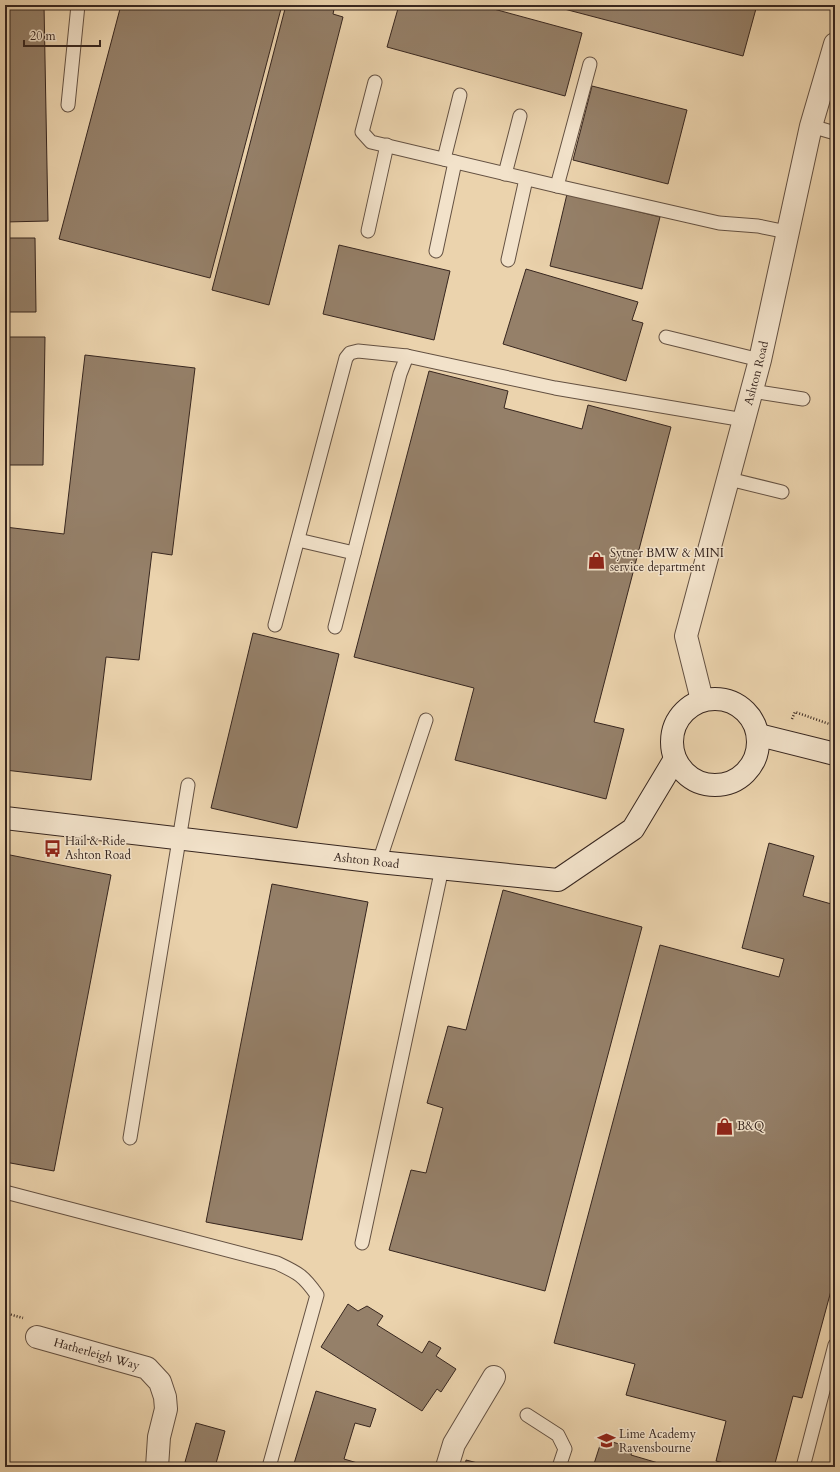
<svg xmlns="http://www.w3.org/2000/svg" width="840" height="1472" viewBox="0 0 840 1472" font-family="Cardo,serif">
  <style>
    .building { fill: #958069; stroke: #37261f }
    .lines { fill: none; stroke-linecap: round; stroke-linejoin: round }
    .lane-casing { stroke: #645142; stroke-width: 15 }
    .street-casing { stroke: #645142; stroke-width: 24 }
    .secondary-casing { stroke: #37261f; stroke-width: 24 }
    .path { stroke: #37261f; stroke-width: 2.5; stroke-dasharray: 1 2; stroke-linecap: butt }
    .lane { stroke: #f2e2ca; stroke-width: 13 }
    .street { stroke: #f2e2ca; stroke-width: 22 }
    .secondary { stroke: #f2e2ca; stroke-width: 22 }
    .labels { text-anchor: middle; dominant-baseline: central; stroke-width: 3; stroke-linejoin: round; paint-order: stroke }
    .street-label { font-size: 12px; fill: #37261f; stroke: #f2e2ca }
    .poi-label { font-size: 12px; fill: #37261f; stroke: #f2e2ca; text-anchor: start }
  </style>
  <rect width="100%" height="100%" fill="#ebd3ad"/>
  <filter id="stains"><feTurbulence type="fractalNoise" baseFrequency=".005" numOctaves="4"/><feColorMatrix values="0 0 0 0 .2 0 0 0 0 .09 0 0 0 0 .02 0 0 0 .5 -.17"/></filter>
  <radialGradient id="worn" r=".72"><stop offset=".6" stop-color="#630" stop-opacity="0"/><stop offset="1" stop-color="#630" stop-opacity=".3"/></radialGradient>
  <g class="building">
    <polygon points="5,5 44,5 48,221 5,222"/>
    <polygon points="121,5 282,5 210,278 59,239"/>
    <polygon points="286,5 335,5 333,14 343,17 269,305 212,290"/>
    <polygon points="399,5 479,5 582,33 565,96 387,47"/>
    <polygon points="549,5 757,5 743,56"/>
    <polygon points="592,86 687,110 668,184 573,160"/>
    <polygon points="567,194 660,217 642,289 550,266"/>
    <polygon points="5,238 35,238 36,312 5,312"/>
    <polygon points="339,245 450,271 434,340 323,314"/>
    <polygon points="526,269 638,302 632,320 643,323 626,381 503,344"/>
    <polygon points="5,337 45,337 43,465 5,465"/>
    <polygon points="85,355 195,368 172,555 152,552 139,660 106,657 91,780 5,770 5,527 64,534"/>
    <polygon points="429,371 508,391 504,408 582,429 588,405 671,427 594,722 624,729 606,799 455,760 474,688 354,657"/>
    <polygon points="253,633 339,654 297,828 211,808"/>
    <polygon points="769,843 814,856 803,896 835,905 835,1276 802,1398 793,1396 774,1467 740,1467 716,1461 726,1421 626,1395 635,1364 554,1343 660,945 779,977 784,959 742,948"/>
    <polygon points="5,854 111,875 54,1171 5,1162"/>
    <polygon points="272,884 368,902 302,1240 206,1222"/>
    <polygon points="503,890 642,927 545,1291 389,1250 411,1170 426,1173 443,1108 427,1103 448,1026 466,1030"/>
    <polygon points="348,1304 358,1311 367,1306 383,1316 377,1325 422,1353 429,1341 441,1348 436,1356 456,1369 441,1392 437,1389 422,1411 321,1347"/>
    <polygon points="316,1391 376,1409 370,1427 355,1423 344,1459 371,1467 293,1467"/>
    <polygon points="196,1423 225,1431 215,1467 204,1467 185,1462"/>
    <polygon points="602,1439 633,1448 631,1455 665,1465 664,1467 593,1467"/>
    <polygon points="466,1460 493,1467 465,1467"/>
    <polygon points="408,1463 422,1467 406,1467"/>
  </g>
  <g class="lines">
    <defs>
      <g id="lane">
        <polyline points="375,82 362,132 371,142 557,186 719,223 758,226 787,232"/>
        <polyline points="68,105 78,5"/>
        <polyline points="811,126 835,133"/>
        <polyline points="444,159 460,95"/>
        <polyline points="505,174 520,116"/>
        <polyline points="557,186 590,64"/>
        <polyline points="368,231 387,145"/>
        <polyline points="436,251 455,162"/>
        <polyline points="508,260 526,179"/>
        <polyline points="666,337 760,360"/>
        <polyline points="752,391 803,399"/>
        <polyline points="729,479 782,492"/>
        <polyline points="298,540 354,553"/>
        <polyline points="275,625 346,358 350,353 358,351 407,356"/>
        <polyline points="335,627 400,374 407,356 555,388 744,420"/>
        <polyline points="379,862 426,720"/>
        <polyline points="130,1138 188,785"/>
        <path d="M 5,1192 L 277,1263 C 298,1273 303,1275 317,1295 L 269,1467"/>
        <polyline points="362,1243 442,868"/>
        <polyline points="527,1415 558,1435 565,1449 559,1467"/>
        <polyline points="803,1467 835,1345"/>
      </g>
      <g id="street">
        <path id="s1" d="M 702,700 L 686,636 L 760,360 L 811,126 L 835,44"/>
        <path id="s2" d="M 37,1337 L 147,1368 L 160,1382 L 165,1397 L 166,1409 L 159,1437 L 157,1467"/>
        <polyline points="447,1467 454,1444 494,1377"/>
      </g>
      <g id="secondary">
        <circle cx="715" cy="742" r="43"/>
        <polyline points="759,735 835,754"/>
        <path id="s3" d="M 5,818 L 379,862 L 558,880 L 633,829 L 675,759"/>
      </g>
    </defs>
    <use href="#lane" class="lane-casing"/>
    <use href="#street" class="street-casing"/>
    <use href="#secondary" class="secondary-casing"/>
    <g class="path">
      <polyline points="792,719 795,712 835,726"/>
      <polyline points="5,1313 23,1318"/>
    </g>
    <use href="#lane" class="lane"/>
    <use href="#street" class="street"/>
    <use href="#secondary" class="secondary"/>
  </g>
  <defs>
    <symbol id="shop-bare" viewBox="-9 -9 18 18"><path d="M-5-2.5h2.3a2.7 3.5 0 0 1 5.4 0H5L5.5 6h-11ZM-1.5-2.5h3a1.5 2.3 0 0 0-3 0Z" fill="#8f2418" stroke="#f2e2ca" stroke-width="2.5" paint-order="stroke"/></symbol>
    <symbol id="bus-bare" viewBox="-9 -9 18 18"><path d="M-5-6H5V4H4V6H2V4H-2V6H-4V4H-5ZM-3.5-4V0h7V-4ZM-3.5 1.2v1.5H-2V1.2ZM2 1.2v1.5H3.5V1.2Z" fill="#8f2418" stroke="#f2e2ca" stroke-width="2.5" paint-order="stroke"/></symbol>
    <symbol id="school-bare" viewBox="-9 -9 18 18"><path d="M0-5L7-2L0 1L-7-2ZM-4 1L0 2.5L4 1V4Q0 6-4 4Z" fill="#8f2418" stroke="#f2e2ca" stroke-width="2.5" paint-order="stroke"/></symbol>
  </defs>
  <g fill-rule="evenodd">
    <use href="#shop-bare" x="584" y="548" width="25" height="25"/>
    <use href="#bus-bare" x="40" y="836" width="25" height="25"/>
    <use href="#shop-bare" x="712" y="1114" width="25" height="25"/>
    <use href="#school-bare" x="594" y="1428" width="25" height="25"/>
  </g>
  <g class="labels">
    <g class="street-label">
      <text stroke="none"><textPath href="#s1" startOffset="338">Ashton Road</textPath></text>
      <text stroke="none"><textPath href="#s3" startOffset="364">Ashton Road</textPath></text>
      <text stroke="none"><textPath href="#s2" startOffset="62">Hatherleigh Way</textPath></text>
    </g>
    <g class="poi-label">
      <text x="610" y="553">Sytner BMW &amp; MINI<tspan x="610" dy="14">service department</tspan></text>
      <text x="65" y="841">Hail &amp; Ride<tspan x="65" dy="14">Ashton Road</tspan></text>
      <text x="737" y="1126">B&amp;Q</text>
      <text x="619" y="1434">Lime Academy<tspan x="619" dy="14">Ravensbourne</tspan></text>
    </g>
  </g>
  <rect width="840" height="1472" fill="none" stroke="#ebd3ad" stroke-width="20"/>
  <rect x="6" y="6" width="828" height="1460" fill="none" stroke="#37261f" stroke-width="2"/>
  <rect x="10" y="10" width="820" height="1452" fill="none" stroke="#37261f"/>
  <path d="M24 40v6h76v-6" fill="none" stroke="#37261f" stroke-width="2"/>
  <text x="30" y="40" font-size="12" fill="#37261f" stroke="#f2e2ca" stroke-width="3" paint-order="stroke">20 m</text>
  <rect width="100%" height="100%" filter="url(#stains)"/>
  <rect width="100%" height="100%" fill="url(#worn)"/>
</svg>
